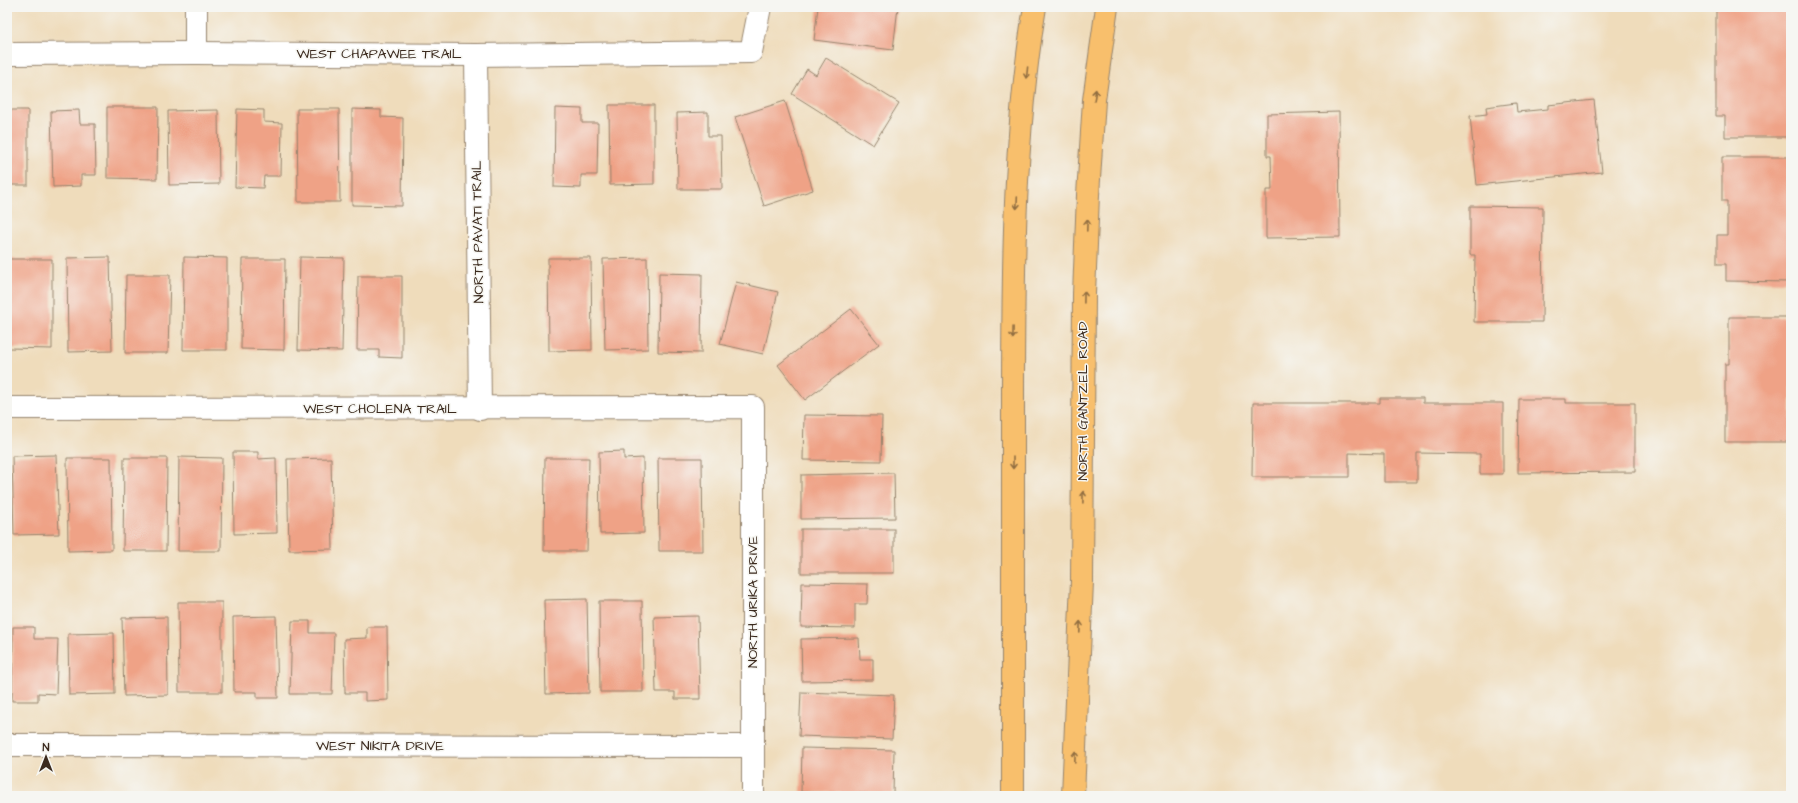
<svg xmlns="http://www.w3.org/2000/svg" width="1798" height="803" viewBox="0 0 1798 803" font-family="'Architects Daughter',sans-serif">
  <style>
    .building { fill: #efa286 }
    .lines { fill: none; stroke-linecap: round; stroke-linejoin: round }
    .minor-casing { stroke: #95836c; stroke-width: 24 }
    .major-casing { stroke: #95836c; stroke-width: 24 }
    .minor { stroke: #fff; stroke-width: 22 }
    .major { stroke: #f8bf6c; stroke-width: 22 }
    .oneway { stroke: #906d41 }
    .labels { text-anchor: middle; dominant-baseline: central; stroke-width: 3; stroke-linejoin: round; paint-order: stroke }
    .street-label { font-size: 14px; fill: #3b2a1e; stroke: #f6f6f2 }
  </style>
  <rect width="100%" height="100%" fill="#f6f6f2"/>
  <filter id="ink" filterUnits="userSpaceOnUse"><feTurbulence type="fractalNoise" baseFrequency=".025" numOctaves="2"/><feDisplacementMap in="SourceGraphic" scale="8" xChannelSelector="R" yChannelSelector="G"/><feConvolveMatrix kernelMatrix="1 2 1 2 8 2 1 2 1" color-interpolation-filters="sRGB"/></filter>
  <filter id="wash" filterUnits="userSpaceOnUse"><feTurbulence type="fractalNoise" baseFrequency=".012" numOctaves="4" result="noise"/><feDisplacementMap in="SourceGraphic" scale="16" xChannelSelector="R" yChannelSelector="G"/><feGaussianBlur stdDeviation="0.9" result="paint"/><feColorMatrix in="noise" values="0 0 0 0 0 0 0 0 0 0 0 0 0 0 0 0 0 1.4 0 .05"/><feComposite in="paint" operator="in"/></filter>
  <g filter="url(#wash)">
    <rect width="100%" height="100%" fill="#efdcbb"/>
    <g id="blocks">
      <g class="building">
        <polygon points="818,7 898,7 893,50 814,40"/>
        <polygon points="1716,7 1791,7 1791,137 1725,137 1725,116 1716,116"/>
        <polygon points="826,58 899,103 873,145 792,94 807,69 816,75"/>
        <polygon points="1594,100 1602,172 1477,185 1470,116 1487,114 1486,107 1516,103 1517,112 1548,109 1548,105"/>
        <polygon points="785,101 813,190 764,206 735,117"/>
        <polygon points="7,103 9,103 9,110 28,110 28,185 7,185"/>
        <polygon points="609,105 654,105 654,184 610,185"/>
        <polygon points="107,107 158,107 157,179 107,178"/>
        <polygon points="555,108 582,109 582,123 598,123 597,175 581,175 581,188 554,187"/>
        <polygon points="237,109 264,110 264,122 282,123 281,176 264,176 263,188 235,187"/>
        <polygon points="297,109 339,109 340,202 298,202"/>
        <polygon points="352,109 381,110 381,117 403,118 402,206 352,205"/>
        <polygon points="79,110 80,124 95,124 96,175 81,175 81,186 53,187 51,111"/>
        <polygon points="218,110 219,184 169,185 168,111"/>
        <polygon points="708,112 708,136 721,136 722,189 678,189 677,113"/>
        <polygon points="1339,112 1340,237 1266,238 1266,190 1272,190 1271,156 1267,156 1267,114"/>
        <polygon points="1722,157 1791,157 1791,282 1726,281 1726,264 1717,264 1717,235 1727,235 1727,201 1722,201"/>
        <polygon points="1470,206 1543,207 1542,322 1474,322 1475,255 1470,255"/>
        <polygon points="110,257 112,351 68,352 67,258"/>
        <polygon points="184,257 227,258 227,350 183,350"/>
        <polygon points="300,257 344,258 342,351 298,350"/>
        <polygon points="548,258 591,258 592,350 549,351"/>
        <polygon points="647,258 648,349 605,350 603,259"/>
        <polygon points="9,259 52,259 52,349 9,348"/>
        <polygon points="242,259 285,259 284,350 241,349"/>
        <polygon points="659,273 702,274 701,353 658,352"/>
        <polygon points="126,275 170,275 168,353 125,353"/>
        <polygon points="358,276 402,276 402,358 379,357 379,350 357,350"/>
        <polygon points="736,282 778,292 763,354 720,344"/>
        <polygon points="851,309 879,344 805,400 778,365"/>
        <polygon points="1729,317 1791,317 1791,442 1725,442 1725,364 1729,364"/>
        <polygon points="1380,398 1423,398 1423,403 1503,403 1503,474 1480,474 1480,454 1417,453 1417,482 1384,482 1384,454 1349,453 1349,477 1252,477 1253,403 1380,403"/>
        <polygon points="1519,399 1566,399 1566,403 1635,403 1635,472 1518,473"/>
        <polygon points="804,415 882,416 881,461 803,460"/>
        <polygon points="624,451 624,459 643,458 644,533 600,534 599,452"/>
        <polygon points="233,452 258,452 258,459 276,458 277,533 234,534"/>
        <polygon points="56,455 59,534 14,535 12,456"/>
        <polygon points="179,457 222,458 221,551 178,551"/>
        <polygon points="67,458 111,458 112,550 68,551"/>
        <polygon points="124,458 167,458 166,551 123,551"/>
        <polygon points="331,458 333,549 289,550 287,459"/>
        <polygon points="545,458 589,458 587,551 544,551"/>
        <polygon points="658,458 702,458 703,551 659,551"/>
        <polygon points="894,473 895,518 801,519 801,475"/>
        <rect x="801" y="529" width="93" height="44"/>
        <polygon points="802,583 868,584 867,604 855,604 855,628 801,627"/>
        <polygon points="587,599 589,693 546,694 544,600"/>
        <polygon points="599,601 642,601 643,692 600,692"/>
        <polygon points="178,602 222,602 222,692 179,692"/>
        <polygon points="276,616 278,698 257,698 257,692 234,692 233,617"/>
        <polygon points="698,616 700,699 675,699 675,692 656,692 654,617"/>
        <polygon points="167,617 168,695 124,696 122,618"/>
        <polygon points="292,621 310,621 310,633 334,633 332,694 290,694"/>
        <polygon points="13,627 34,627 34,639 58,639 56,694 38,693 38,701 12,701"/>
        <polygon points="367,627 387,627 388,700 365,701 365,693 345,693 344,639 367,638"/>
        <polygon points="114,633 115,694 69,695 68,634"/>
        <polygon points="859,638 860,659 873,659 873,680 802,681 801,639"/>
        <polygon points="801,692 894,695 892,739 799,736"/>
        <polygon points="802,748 894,750 893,794 801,792"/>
      </g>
    </g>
  </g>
  <g filter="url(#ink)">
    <use href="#blocks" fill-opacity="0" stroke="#95836c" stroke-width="1"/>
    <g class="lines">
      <defs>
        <g id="minor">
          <polyline points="196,53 196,7"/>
          <polyline points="7,54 196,53 476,55 751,52 760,7"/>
          <polyline points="476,55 480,409"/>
          <polyline points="7,408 753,407 753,796"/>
          <polyline points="7,745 753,746"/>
        </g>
        <g id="major">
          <path d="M 1013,796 C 1013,668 1013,539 1013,411 C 1013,278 1013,138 1035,7"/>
          <polyline points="1073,796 1082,581 1084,294 1088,195 1094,100 1107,7"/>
        </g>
      </defs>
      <use href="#minor" class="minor-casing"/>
      <use href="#major" class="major-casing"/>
      <use href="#minor" class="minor"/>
      <use href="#major" class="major"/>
    </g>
    <defs><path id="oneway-shaft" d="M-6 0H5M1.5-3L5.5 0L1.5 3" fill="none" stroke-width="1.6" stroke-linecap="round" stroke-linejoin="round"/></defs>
    <g class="oneway">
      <use href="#oneway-shaft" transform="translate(1027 73) rotate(96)"/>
      <use href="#oneway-shaft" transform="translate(1095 95) rotate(-82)"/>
      <use href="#oneway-shaft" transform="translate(1017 203) rotate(93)"/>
      <use href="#oneway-shaft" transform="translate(1087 225) rotate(-88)"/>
      <use href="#oneway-shaft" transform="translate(1084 297) rotate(-89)"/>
      <use href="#oneway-shaft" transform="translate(1013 333) rotate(91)"/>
      <use href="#oneway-shaft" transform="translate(1013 463) rotate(90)"/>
      <use href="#oneway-shaft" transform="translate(1083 497) rotate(-89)"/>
      <use href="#oneway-shaft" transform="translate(1080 627) rotate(-88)"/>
      <use href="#oneway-shaft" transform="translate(1075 757) rotate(-88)"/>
    </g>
  </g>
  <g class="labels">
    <g class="street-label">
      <text x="379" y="54">WEST CHAPAWEE TRAIL</text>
      <text transform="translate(478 232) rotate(-91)">NORTH PAVATI TRAIL</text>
      <text transform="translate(1083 401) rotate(-90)">NORTH GANTZEL ROAD</text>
      <text x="380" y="409">WEST CHOLENA TRAIL</text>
      <text transform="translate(753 602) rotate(-90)">NORTH URIKA DRIVE</text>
      <text x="380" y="746">WEST NIKITA DRIVE</text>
    </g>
  </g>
  <rect width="1798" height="803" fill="none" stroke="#f6f6f2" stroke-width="24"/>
  <g transform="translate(46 757)" stroke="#f6f6f2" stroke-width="3" paint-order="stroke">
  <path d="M0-3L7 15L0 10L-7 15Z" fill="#3b2a1e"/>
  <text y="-6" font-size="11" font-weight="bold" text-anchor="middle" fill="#3b2a1e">N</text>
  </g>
</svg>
